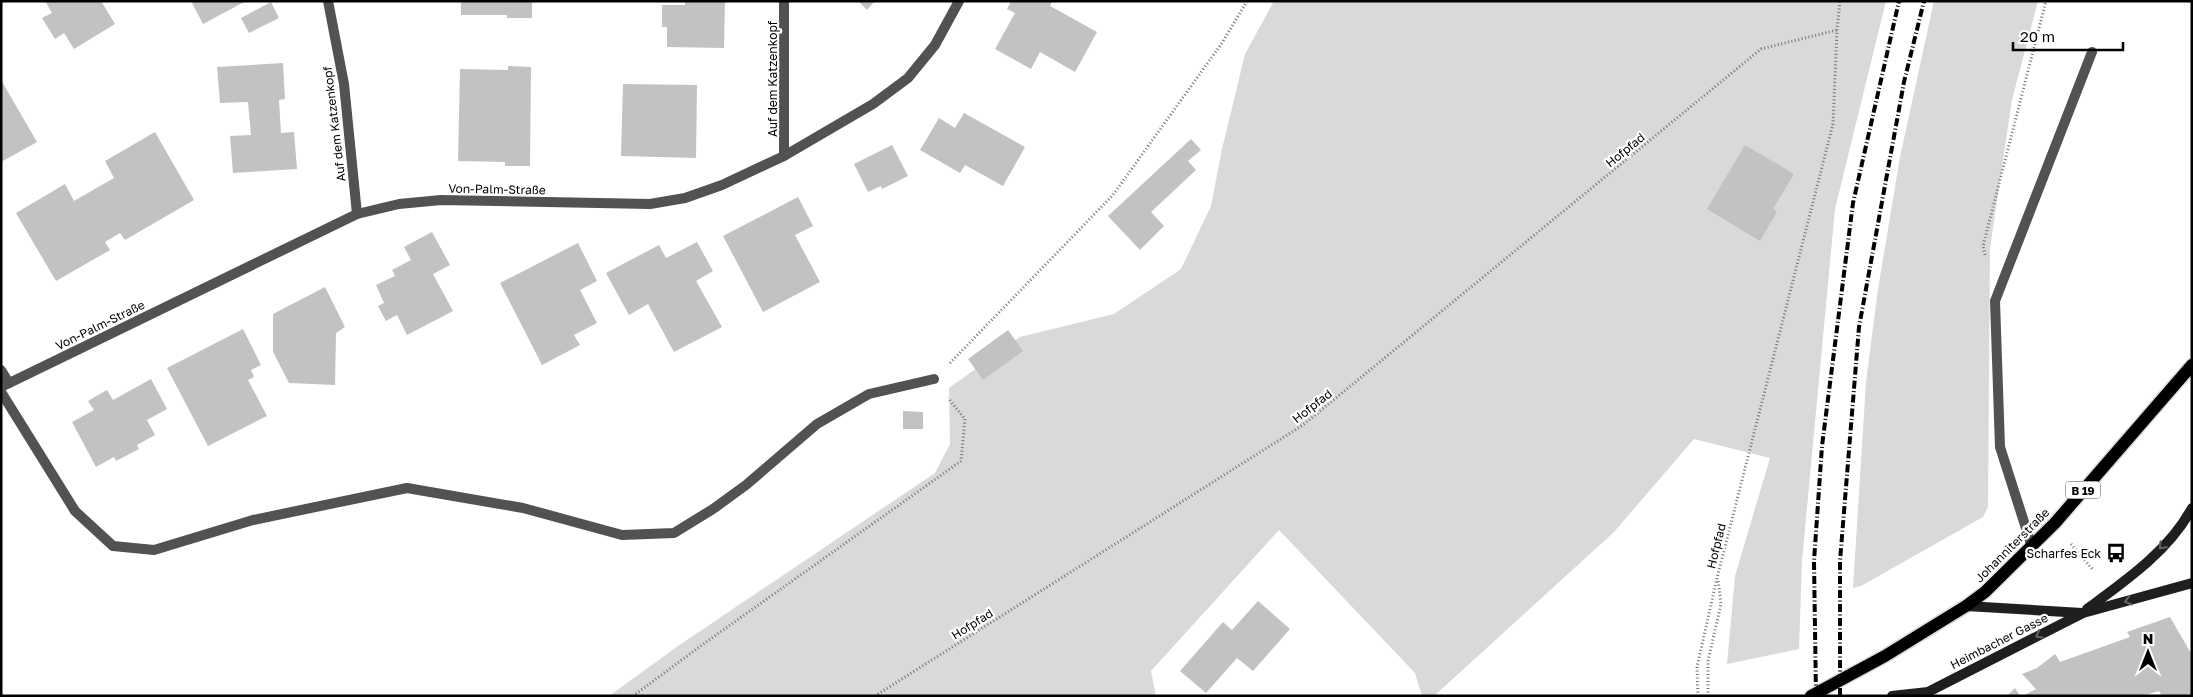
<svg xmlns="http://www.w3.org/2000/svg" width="2193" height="697" viewBox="0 0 2193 697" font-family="'Golos Text',sans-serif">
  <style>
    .green { fill: #d9d9d9 }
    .building { fill: #c2c2c2 }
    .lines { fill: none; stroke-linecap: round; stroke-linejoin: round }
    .primary-casing { stroke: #dbdbdb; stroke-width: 15 }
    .path { stroke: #747474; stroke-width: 3; stroke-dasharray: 1 2.5; stroke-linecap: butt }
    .lane { stroke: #525252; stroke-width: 10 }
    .street { stroke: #525252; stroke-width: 10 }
    .secondary { stroke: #1f1f1f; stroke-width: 10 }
    .primary { stroke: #000; stroke-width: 12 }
    .rail { stroke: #000; stroke-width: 4; stroke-dasharray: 8 2.5 1 2.5; stroke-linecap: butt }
    .oneway { stroke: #626262 }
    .labels { text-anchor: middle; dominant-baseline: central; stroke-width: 4.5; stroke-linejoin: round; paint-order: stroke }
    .shield { fill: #fff; stroke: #4c4c4c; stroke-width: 1 }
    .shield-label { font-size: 11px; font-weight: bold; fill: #000 }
    .street-label { font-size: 12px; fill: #000; stroke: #fff }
    .poi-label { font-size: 12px; fill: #000; stroke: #fff; text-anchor: end }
  </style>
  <rect width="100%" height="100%" fill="#fff"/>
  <g class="green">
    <polygon points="1274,1 1886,1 1835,209 1802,561 1799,649 1727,664 1735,576 1770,458 1694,439 1614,532 1434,696 1422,696 1415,673 1279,530 1151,671 1156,696 609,696 678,646 935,473 950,444 949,388 1020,337 1114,314 1181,269 1211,206 1222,149 1245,54"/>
    <polygon points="1934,1 2038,1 2012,100 1990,248 1988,507 1983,517 1861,586 1853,588 1866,382 1878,289 1900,157"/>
  </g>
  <g class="building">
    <polygon points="45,1 101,1 115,24 74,49 64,33 55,39 42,18 52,13"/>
    <polygon points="191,1 246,1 203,24"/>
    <polygon points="461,1 532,1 532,18 507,18 507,15 461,15"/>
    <polygon points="685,1 725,1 724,48 667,47 667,27 662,27 662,5 685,5"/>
    <polygon points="858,1 875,1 867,10"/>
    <polygon points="1011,1 1052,1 1050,6 1097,32 1075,72 1040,52 1031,69 995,49 1015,13 1007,9"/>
    <polygon points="271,2 279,18 249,33 241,18"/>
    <polygon points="283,63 285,99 279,100 281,133 294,132 297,169 233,173 230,136 251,135 248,102 220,103 217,67"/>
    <polygon points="508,66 531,67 530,166 505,166 505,162 458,161 460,69 508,70"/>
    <polygon points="1,80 37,142 1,162"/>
    <polygon points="623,84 697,85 696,158 621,156"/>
    <polygon points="964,113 1025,147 1003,186 965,165 960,173 920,150 939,118 955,128"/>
    <polygon points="155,132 194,200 125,240 120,233 105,242 110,250 56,281 16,213 65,184 74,201 114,178 105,161"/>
    <polygon points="1191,139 1201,150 1188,161 1196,170 1151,212 1164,226 1140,250 1108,216"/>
    <polygon points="892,145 908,176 882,189 881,186 868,192 854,164"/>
    <polygon points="1745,145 1794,174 1773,209 1777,212 1760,241 1707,209"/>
    <polygon points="798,197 813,226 795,235 820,282 763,312 723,236"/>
    <polygon points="432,232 450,265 433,274 453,311 407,335 397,315 386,321 378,306 384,303 376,285 395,276 392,270 411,260 404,247"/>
    <polygon points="697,242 713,271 696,281 722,327 674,352 648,304 629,315 606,273 659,245 666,258"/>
    <polygon points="578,243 597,281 580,290 597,323 574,335 580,345 542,365 500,283"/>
    <polygon points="325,287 345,327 336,333 335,385 289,383 273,352 273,314"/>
    <polygon points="243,329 261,365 251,370 254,377 248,380 267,416 208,446 167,368"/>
    <polygon points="1008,330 1023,351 983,380 968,359"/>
    <polygon points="151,379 167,409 147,420 155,435 137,445 139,449 116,461 114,457 96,467 72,422 94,410 88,401 107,390 113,400"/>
    <polygon points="903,411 923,412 923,429 903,429"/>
    <polygon points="1258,601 1290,629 1253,671 1237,658 1206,693 1180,671 1223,622 1232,630"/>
    <polygon points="2170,617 2192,655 2192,696 2162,696 2159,691 2142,696 2023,696 2036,689 2022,674 2037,668 2055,654 2060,662 2130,637 2127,632"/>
    <polygon points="2015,688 2020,696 2007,696"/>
  </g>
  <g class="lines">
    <defs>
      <polyline id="primary" points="1811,696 1885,656 1966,606 1985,592 2055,523 2192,365"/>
    </defs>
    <use href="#primary" class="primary-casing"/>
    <g class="path">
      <polyline points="1985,255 1983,246 2046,1"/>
      <polyline points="950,363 1113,195 1222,43 1247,1"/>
      <polyline points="2071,544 2093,570"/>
      <polyline points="633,696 702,645 961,461 965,419 948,398"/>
      <polyline points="875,696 1303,425 1761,49 1837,30"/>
      <polyline points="1698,696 1697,667 1717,578 1833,124 1837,30 1840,1"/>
      <polyline points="1708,696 1708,661 1721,604 1718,580"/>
    </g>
    <polyline class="lane" points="1,392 75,511 113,546 154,550 253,520 407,488 523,508 622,535 674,533 713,509 746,485 817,424 869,394 934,379"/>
    <g class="street">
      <polyline points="328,1 344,84 357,214"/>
      <polyline points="784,156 784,1"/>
      <polyline points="1,370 9,383"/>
      <polyline points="1,387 357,214 399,204 441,200 650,204 685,198 722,185 784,156 873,104 908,78 935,45 959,1"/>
      <polyline points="2032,547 2000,447 1995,301 2092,52"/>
    </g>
    <g class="secondary">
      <polyline points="1966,606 2082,613"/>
      <path d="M 2087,609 C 2125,581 2169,551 2192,508"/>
      <polyline points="1892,696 1928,692 2083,613 2192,583"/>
    </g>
    <use href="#primary" class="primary"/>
    <g class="rail">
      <polyline points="1816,696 1814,561 1822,446 1853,203 1899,1"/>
      <polyline points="1840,696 1840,561 1859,327 1904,82 1924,1"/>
    </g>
  </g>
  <defs><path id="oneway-chevron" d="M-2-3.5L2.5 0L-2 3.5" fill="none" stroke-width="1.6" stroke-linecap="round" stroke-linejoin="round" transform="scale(1.25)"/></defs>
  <g class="oneway">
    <use href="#oneway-chevron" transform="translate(2162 546) rotate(134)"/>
    <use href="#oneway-chevron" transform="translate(2128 601) rotate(164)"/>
    <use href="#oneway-chevron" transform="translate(2039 635) rotate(153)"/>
  </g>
  <defs>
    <symbol id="bus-bare" viewBox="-9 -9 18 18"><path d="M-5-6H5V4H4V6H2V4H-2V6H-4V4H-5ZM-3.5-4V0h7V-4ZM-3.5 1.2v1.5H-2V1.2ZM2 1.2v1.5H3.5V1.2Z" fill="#000" stroke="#fff" stroke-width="2.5" paint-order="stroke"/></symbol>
  </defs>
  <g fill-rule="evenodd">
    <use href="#bus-bare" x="2102" y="539" width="28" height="28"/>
  </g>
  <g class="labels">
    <rect class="shield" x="2065.5" y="481.5" width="35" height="17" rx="4"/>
    <g class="shield-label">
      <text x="2083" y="490">B 19</text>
    </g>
    <g class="street-label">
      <text transform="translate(772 79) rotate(-90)">Auf dem Katzenkopf</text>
      <text transform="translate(334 124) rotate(-97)">Auf dem Katzenkopf</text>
      <text transform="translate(1625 150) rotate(-39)">Hofpfad</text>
      <text transform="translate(497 189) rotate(1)">Von-Palm-Straße</text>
      <text transform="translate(100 325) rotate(-26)">Von-Palm-Straße</text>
      <text transform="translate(1312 406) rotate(-38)">Hofpfad</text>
      <text transform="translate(2012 545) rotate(-45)">Johanniterstraße</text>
      <text transform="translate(1716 546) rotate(-76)">Hofpfad</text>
      <text transform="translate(972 624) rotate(-32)">Hofpfad</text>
      <text transform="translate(1999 641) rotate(-27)">Heimbacher Gasse</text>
    </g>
    <g class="poi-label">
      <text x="2101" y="553">Scharfes Eck</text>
    </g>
  </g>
  <rect width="2193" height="697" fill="none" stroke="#000000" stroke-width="5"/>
  <g transform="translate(2148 652)" stroke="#ffffff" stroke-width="4" paint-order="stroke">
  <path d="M0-4L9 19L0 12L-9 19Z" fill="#000000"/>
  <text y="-8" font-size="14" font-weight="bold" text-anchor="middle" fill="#000000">N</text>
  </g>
  <path d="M2013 42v8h110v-8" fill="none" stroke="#000000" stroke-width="2.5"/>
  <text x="2020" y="42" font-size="15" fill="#000000" stroke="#ffffff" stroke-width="4" paint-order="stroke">20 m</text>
</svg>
